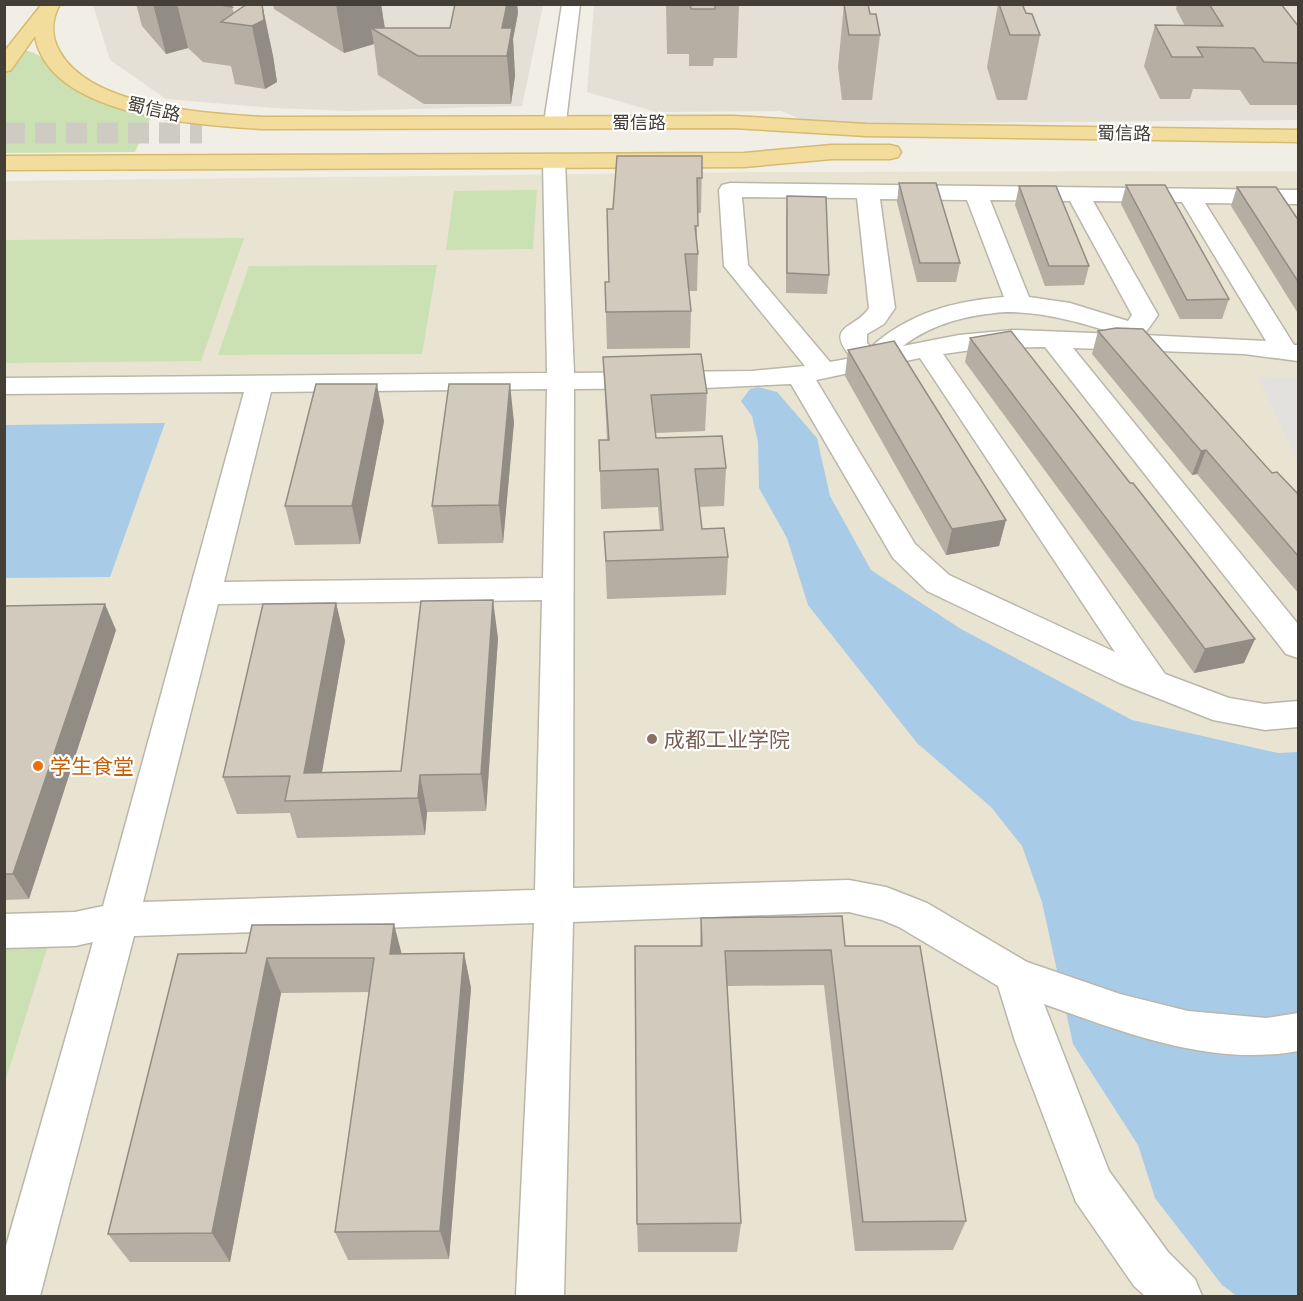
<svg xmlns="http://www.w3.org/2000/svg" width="1303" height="1301" viewBox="0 0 1303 1301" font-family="'PT Sans','Noto Sans SC',sans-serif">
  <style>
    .residential { fill: #e4e0d5 }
    .education { fill: #e9e3d1 }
    .green { fill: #cbe1b3 }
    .parking { fill: #e2e1de }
    .water { fill: #a8cce8 }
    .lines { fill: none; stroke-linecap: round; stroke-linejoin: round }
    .major-tunnel { stroke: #cecbc3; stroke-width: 21; stroke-dasharray: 21 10; stroke-linecap: butt }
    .minor-casing { stroke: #bbb6aa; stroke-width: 3 }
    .major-casing { stroke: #d6ba6f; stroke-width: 3 }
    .minor { fill: #fff; fill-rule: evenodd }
    .major { fill: #f3dd9d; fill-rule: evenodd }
    .wall { fill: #b4aea3 }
    .shaded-wall { fill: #928d84 }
    .building { fill: #d1cabd; stroke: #928d84; stroke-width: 1.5 }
    .education-dot { fill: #8d6e63; stroke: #fff; stroke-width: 2 }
    .food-dot { fill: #e8710a; stroke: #fff; stroke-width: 2 }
    .labels { text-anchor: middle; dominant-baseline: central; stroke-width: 4.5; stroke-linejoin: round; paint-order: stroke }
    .far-street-label { font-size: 18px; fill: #433e36; stroke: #fff }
    .education-label { font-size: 21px; fill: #785e54; stroke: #fff; text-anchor: start }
    .food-label { font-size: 21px; fill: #c56008; stroke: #fff; text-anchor: start }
  </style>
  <rect width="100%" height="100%" fill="#f1eee6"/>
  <g class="residential">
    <polygon points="93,5 543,5 522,106 348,111 274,108 166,99 110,60"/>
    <polygon points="594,5 1298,5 1298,120 813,124 781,111 656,112 587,92"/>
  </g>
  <polygon class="education" points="1298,171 1298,1296 5,1296 4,181 755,172"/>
  <g class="green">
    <path d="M 23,50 C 50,55 48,71 66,84 C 90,101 123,109 151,117 L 135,152 L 5,153 L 4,75 Z"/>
    <polygon points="537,190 533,249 446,250 454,191"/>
    <polygon points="244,238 201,361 5,363 5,240"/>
    <polygon points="437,265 422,354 218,355 249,266"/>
    <polygon points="50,939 5,1082 4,940"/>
  </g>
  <polygon class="parking" points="1258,377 1298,378 1298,462"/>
  <g class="water">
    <polygon points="758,387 777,392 817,438 830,496 871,570 961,629 1132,720 1278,753 1298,752 1298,1296 1237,1296 1222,1285 1155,1198 1138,1145 1073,1044 1042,902 1022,846 991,807 917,743 808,605 787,538 759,488 758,442 752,416 741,401 750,389"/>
    <polygon points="165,423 110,577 5,578 5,425"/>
  </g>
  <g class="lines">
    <polyline class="major-tunnel" points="4,133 202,133"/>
    <defs>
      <g id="minor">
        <polygon points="562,4 580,4 566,122 562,126 555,128 548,126 544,122"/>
        <path d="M 554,155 L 562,157 L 565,162 L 574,373 L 752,371 L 805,366 L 724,266 L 719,190 L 722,185 L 730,183 L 1298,190 L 1298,204 L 1205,203 L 1294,345 L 1298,345 L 1298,361 L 1244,354 L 1073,348 L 1298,624 L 1298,658 L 1286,654 L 1045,347 L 986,348 L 943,354 L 1165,674 L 1229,698 L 1265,704 L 1298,701 L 1298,727 L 1265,730 L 1213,720 L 1122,684 L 927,591 L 893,558 L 791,384 L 704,388 L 574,389 L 573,888 L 849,880 L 886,887 L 927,903 L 1027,962 L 1120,994 L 1188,1011 L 1266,1018 L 1298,1013 L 1298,1051 C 1212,1067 1125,1033 1044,1004 L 1109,1171 L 1168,1252 L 1195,1279 L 1202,1296 L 1145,1296 L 1134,1286 L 1076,1202 L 1015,1041 L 998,986 L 899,927 L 882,920 L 849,912 L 573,922 L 564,1296 L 516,1296 L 534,923 L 134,936 L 40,1296 L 4,1296 L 4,1253 L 93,942 L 75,946 L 4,948 L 4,914 L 75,912 L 103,906 L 244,392 L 4,394 L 4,378 L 547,373 L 543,162 L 546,157 ZM 742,197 L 857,198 L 869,308 C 856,329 823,325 852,358 L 830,362 L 748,265 ZM 880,199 L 967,200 L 1004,297 C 954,301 909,313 871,347 L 867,343 L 867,334 L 884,324 L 895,308 ZM 990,200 L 1070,201 L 1132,315 L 1128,321 L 1070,303 L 1029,297 ZM 1093,201 L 1182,202 L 1266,341 L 1144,335 L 1158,315 ZM 1005,312 C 1045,312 1079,322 1117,334 L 1013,330 L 959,335 L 903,346 C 933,323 968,315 1005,312 ZM 920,358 L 1115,652 L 949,575 L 915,544 L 816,380 ZM 547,389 L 543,578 L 224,582 L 271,392 ZM 542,600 L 535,890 L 143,902 L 218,604 Z"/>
      </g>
      <g id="major">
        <path d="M 42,4 L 60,4 C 51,20 51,37 60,52 C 92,108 206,113 263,117 L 733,116 L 866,124 L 1298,130 L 1298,142 L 866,136 L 733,128 L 263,129 C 199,125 49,117 35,36 L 11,70 L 4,72 L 4,52 Z"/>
        <polygon points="832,145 890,145 898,147 901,152 898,157 890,159 832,159 744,167 4,170 4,156 744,153"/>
      </g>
    </defs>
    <use href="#minor" class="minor-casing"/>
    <use href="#major" class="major-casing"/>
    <use href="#minor" class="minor"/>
    <use href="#major" class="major"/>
  </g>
  <g class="wall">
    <polygon points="136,4 229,4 232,7 234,13 247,4 262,4 273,56 277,82 265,89 235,84 231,66 203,62 188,48 166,54 142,26"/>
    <polygon points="273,4 381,4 385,28 450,28 455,4 517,4 518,13 513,39 515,76 511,104 424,104 378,75 374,44 344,53 274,9"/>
    <polygon points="666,4 739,4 737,58 714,58 713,66 689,66 689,54 667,54"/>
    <polygon points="844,4 870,14 880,35 872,100 842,100 838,67"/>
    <polygon points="998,4 1022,4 1026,13 1040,35 1027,100 997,100 987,67"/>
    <polygon points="1177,4 1281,4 1299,27 1299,105 1250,105 1240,90 1193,89 1190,99 1160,99 1144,66 1155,25 1185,26 1176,9"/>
    <polygon points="702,156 701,213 697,213 697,246 698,254 697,291 689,291 691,311 690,348 607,349 605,282 609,282 613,209"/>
    <polygon points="899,183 960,263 956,282 917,282 897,202"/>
    <polygon points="1126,185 1229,299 1222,319 1180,319 1121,204"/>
    <polygon points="1019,186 1089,266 1084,285 1045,286 1015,205"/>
    <polygon points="1237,187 1299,221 1299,315 1231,206"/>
    <polygon points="787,196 829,275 827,294 786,293 786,215"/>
    <polygon points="1098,331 1299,495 1299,594 1197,474 1192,475 1092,354"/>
    <polygon points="970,338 1130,483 1244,663 1194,673 965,362"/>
    <polygon points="848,350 1006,520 999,546 946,555 845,376"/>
    <polygon points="603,357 707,393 705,431 655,433 656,438 726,468 724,506 699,507 702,529 728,557 726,595 607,599 604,532 660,530 658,507 601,509 599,440 607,440"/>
    <polygon points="384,421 360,544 295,545 285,506"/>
    <polygon points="514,422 503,543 438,544 432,506"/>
    <polygon points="336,603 345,641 322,772 401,771 498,638 486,811 427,812 425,835 297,838 290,813 237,814 223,777"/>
    <polygon points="4,606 116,630 29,899 4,900"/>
    <polygon points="701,918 845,946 966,1221 953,1250 855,1251 824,985 727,986 741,1223 737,1252 638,1252 637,1224 700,946"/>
    <polygon points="246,953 464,953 471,988 449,1259 348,1260 335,1232 369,992 281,993 230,1262 130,1262 108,1234"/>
  </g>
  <g class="shaded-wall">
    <polygon points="153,4 177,4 188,48 166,54"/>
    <polygon points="262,4 273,56 277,82 265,89 252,26"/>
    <polygon points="336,4 381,4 386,37 371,28 374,44 344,53"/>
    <polygon points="507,4 517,4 518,13 513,39 515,76 511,104 507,56 502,28"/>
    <polygon points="377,384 384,421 360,544 352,506"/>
    <polygon points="510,384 514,422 503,543 499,505"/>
    <polygon points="1206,450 1197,474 1192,475 1201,451"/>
    <polygon points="1006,520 999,546 946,555 952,529"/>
    <polygon points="493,600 498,638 486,811 481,774"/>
    <polygon points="336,603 345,641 317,800 304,773"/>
    <polygon points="105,604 116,630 29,899 13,874"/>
    <polygon points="1255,639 1244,663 1194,673 1205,649"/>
    <polygon points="420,775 427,812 425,835 418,798"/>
    <polygon points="394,924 403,959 390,954"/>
    <polygon points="464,953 471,988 449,1259 440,1231"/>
    <polygon points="267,958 281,993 230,1262 212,1233"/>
  </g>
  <g class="building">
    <polygon points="214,4 229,4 232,7"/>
    <polygon points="247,4 262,4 264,20 252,26 221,22"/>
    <polygon points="455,4 507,4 502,28 512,28 507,56 418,56 371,28 450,28"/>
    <polygon points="690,4 715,4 715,9 691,9"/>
    <polygon points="844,4 868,4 870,14 876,14 880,35 849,35"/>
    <polygon points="999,4 1022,4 1026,13 1032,14 1040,35 1010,35"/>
    <polygon points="1209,4 1281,4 1299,27 1299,63 1264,62 1254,48 1197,47 1203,57 1172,57 1155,25 1223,26"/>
    <polygon points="617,156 702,156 702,178 697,178 698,226 695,226 698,254 685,254 691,311 606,312 605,282 609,282 607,209 613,209"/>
    <polygon points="899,183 936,183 960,263 920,263"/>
    <polygon points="1126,185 1165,185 1229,299 1187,300"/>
    <polygon points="1019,186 1056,186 1089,266 1049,266"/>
    <polygon points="1237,187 1276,187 1299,221 1299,283"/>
    <polygon points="787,196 826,197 829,275 787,273"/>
    <polygon points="1116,328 1143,329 1272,473 1277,472 1299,495 1299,557 1206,450 1201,451 1098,331"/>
    <polygon points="1011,331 1130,483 1133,483 1255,639 1205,649 970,338"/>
    <polygon points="894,341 1006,520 952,529 848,350"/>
    <polygon points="701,354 707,393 651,395 656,438 722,436 726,468 695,469 702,529 724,528 728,557 606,561 604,532 663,530 658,469 600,471 599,440 609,440 603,357"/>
    <polygon points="316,384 377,384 352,506 285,506"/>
    <polygon points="449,384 510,384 499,505 432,506"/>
    <polygon points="493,600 481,774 420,775 418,798 285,801 290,776 223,777 263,604 336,603 304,773 401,771 421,601"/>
    <polygon points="105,604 13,874 4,874 4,606"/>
    <polygon points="842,916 845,946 920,946 966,1221 863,1222 831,950 725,951 741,1223 637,1224 635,946 702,946 701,918"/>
    <polygon points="394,924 390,954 464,953 440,1231 335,1232 374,958 267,958 212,1233 108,1234 178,954 246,953 252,925"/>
  </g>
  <circle class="education-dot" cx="652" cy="739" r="6"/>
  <circle class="food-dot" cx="38" cy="766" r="6"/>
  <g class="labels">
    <g class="far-street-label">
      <text transform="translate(154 109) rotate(13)">蜀信路</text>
      <text x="639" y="122">蜀信路</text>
      <text transform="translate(1124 133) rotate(1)">蜀信路</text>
    </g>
    <g class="education-label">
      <text x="664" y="739">成都工业学院</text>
    </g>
    <g class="food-label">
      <text x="50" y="766">学生食堂</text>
    </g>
  </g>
  <rect width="1303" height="1301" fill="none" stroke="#433e36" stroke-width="12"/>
</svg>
